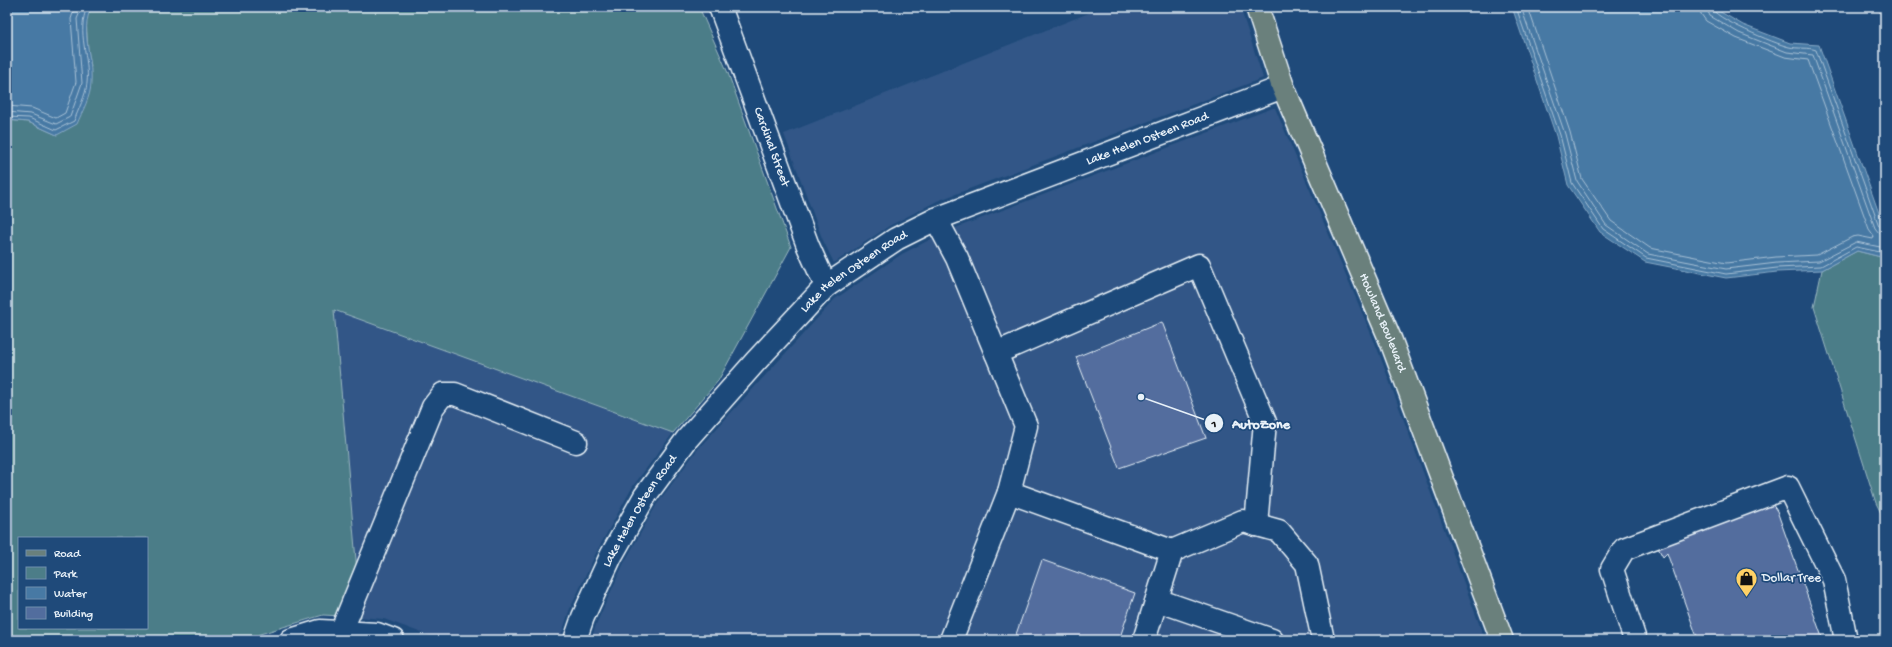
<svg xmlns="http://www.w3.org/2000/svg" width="1892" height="647" viewBox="0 0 1892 647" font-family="'Gochi Hand',sans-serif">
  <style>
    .built { fill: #325787 }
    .green { fill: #4c7d88; stroke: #9ab7c0; fill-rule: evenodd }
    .water { fill: #4779a4; stroke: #87a9c6 }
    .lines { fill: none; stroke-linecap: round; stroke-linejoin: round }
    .shore { stroke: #a8c1d6; stroke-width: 1 }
    .building { fill: #526d9e; stroke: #e8f1f8 }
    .minor-casing { stroke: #e8f1f8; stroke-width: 25 }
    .major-casing { stroke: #e8f1f8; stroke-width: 25 }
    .minor { stroke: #1f4a7a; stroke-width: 22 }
    .major { stroke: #6a807c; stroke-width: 22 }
    .labels { text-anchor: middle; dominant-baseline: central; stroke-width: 3.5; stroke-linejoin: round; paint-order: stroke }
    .street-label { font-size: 13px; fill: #e8f1f8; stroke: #1f4a7a }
    .poi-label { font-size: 13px; fill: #e8f1f8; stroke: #1f4a7a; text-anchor: start }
    .leader { fill: none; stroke: #e8f1f8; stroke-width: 1.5 }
    .callout-dot { fill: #e8f1f8; stroke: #1f4a7a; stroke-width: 1.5 }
    .mark-label { font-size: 12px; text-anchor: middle; font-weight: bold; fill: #111 }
    .callout-label { font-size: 14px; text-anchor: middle; font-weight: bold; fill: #e8f1f8; stroke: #1f4a7a; stroke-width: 3.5; stroke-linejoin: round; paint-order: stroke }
  </style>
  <rect width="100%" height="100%" fill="#1f4a7a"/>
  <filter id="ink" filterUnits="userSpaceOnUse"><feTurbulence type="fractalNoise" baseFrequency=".025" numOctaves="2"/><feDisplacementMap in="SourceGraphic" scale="8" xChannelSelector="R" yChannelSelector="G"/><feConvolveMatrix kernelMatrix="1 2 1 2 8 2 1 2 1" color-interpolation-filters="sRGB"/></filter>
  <g filter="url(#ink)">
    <g class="built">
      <polygon points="1104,7 1240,7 1263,78 937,201 889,226 834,263 822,238 784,134"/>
      <polygon points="1273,108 1275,108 1377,348 1485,640 591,640 597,622 624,563 657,504 698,449 835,299 902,254 945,232"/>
      <polygon points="333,310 673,433 633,486 598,549 569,611 560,640 441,640 384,619 361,617"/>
    </g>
    <g class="green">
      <path d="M 91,7 L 699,7 L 728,73 L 791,247 L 718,381 L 673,433 L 334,310 L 361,617 L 323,615 L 260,634 L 250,640 L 7,640 L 7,120 L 28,122 L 57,135 L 91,66 L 88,50 L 86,19 ZM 19,538 L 147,538 L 147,628 L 19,628 Z"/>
      <polygon points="1857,251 1885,258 1885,521 1876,503 1814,307 1822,270"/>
    </g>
    <g class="water">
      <path d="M 7,7 L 91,7 C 80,34 93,56 91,83 C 91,96 82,112 77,124 L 57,135 L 28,122 L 7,120 Z"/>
      <polygon points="1512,7 1712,7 1743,25 1790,43 1819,45 1885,230 1885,258 1857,251 1822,270 1777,272 1726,278 1645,262 1600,232 1568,185 1556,136"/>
    </g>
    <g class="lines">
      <g class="shore">
        <polyline points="1516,7 1560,135 1572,183 1603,229 1646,258 1726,274 1777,268 1821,266 1856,247 1885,253"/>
        <polyline points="1521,7 1565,134 1577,181 1606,225 1648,254 1726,269 1777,263 1819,261 1856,242 1885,248"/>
        <polyline points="1528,7 1570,132 1582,179 1611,221 1650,248 1726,263 1776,257 1817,255 1852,237 1858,236 1873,239 1874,236 1869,229 1808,60 1785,57 1736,38 1706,21 1701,14 1700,7"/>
        <polyline points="1706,7 1710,16 1739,33 1787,52 1813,55 1875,228 1879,233 1885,234"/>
        <path d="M 1711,7 C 1712,18 1776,44 1789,47 C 1798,49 1808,47 1816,50 L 1879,226 L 1885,229"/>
        <polyline points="7,106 32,108 56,118 65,113 76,82 71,19 75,7"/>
        <polyline points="7,112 31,114 56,124 70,117 82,83 77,19 82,7"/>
        <path d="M 7,117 L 29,118 L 56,130 L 74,121 C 78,110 86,95 87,83 C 90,57 76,33 87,7"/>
      </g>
    </g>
    <g class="building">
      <polygon points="1162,322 1206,438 1119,468 1076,357"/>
      <polygon points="1772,504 1777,511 1823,640 1698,640 1667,553 1663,557 1657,546"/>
      <polygon points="1042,560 1135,593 1119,640 1014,640"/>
    </g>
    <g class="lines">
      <defs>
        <g id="minor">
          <path id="s1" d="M 720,7 L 808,246 L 826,286"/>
          <polyline points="936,219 957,258 1026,426 1009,492 1172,551 1144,640"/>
          <polyline points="996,353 1199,265 1265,422 1256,525"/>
          <polyline points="1172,551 1243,521 1279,531 1307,564 1323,640"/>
          <polyline points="1157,600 1272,640"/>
          <polyline points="341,632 433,407 443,394 455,394 576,442"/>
          <polyline points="291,640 320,631 377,634 393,640"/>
          <path id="s2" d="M 575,640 L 583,617 L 611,556 L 645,496 L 687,439 L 756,361 L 826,286 L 896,239 L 936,219 L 1283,87"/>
          <polyline points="951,640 1009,492"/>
          <polyline points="1635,640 1612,569 1624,549 1788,487 1834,580 1846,640"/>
        </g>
        <g id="major">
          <path id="s3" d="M 1257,7 L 1283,87 L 1391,341 L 1502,640"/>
        </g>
      </defs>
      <use href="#minor" class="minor-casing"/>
      <use href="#major" class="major-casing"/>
      <use href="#minor" class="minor"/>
      <use href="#major" class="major"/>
    </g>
  </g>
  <defs>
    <symbol id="shop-pin" viewBox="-11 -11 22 30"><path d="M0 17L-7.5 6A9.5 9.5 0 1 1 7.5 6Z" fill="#ffd166" stroke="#1f4a7a"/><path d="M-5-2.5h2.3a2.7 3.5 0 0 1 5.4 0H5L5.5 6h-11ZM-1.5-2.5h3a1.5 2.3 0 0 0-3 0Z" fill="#111"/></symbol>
  </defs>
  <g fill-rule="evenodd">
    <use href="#shop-pin" x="1734" y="566" width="25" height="34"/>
  </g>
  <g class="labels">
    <g class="street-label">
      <text stroke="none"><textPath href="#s2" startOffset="793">Lake Helen Osteen Road</textPath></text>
      <text stroke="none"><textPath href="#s1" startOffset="149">Cardinal Street</textPath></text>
      <text stroke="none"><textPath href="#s2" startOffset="469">Lake Helen Osteen Road</textPath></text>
      <text stroke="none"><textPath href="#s3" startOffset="340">Howland Boulevard</textPath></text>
      <text stroke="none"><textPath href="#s2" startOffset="145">Lake Helen Osteen Road</textPath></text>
    </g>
    <g class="poi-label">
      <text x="1762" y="578">Dollar Tree</text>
    </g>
  </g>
  <path class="leader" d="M1141 397L1214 423"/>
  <g class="callout-dot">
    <circle cx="1141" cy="397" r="4"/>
    <circle cx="1214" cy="423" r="10"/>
  </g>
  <g class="mark-label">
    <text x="1214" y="427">1</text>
  </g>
  <g class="callout-label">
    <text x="1261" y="428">AutoZone</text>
  </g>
  <rect width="1892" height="647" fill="none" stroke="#1f4a7a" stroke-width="24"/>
  <rect x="12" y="12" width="1868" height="623" fill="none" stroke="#e8f1f8" stroke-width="1.5" filter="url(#ink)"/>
  <rect x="18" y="537" width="130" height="92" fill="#1f4a7a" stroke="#6f8dac"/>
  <rect x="26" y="550" width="20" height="6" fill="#6a807c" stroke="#6f8dac"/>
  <text x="54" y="557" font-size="12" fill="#e8f1f8">Road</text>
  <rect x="26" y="567" width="20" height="12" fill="#4c7d88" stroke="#6f8dac"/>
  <text x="54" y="577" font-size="12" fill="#e8f1f8">Park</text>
  <rect x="26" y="587" width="20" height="12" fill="#4779a4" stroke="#6f8dac"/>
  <text x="54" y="597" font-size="12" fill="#e8f1f8">Water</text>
  <rect x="26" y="607" width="20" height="12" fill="#526d9e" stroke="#6f8dac"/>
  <text x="54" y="617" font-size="12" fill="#e8f1f8">Building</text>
</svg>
